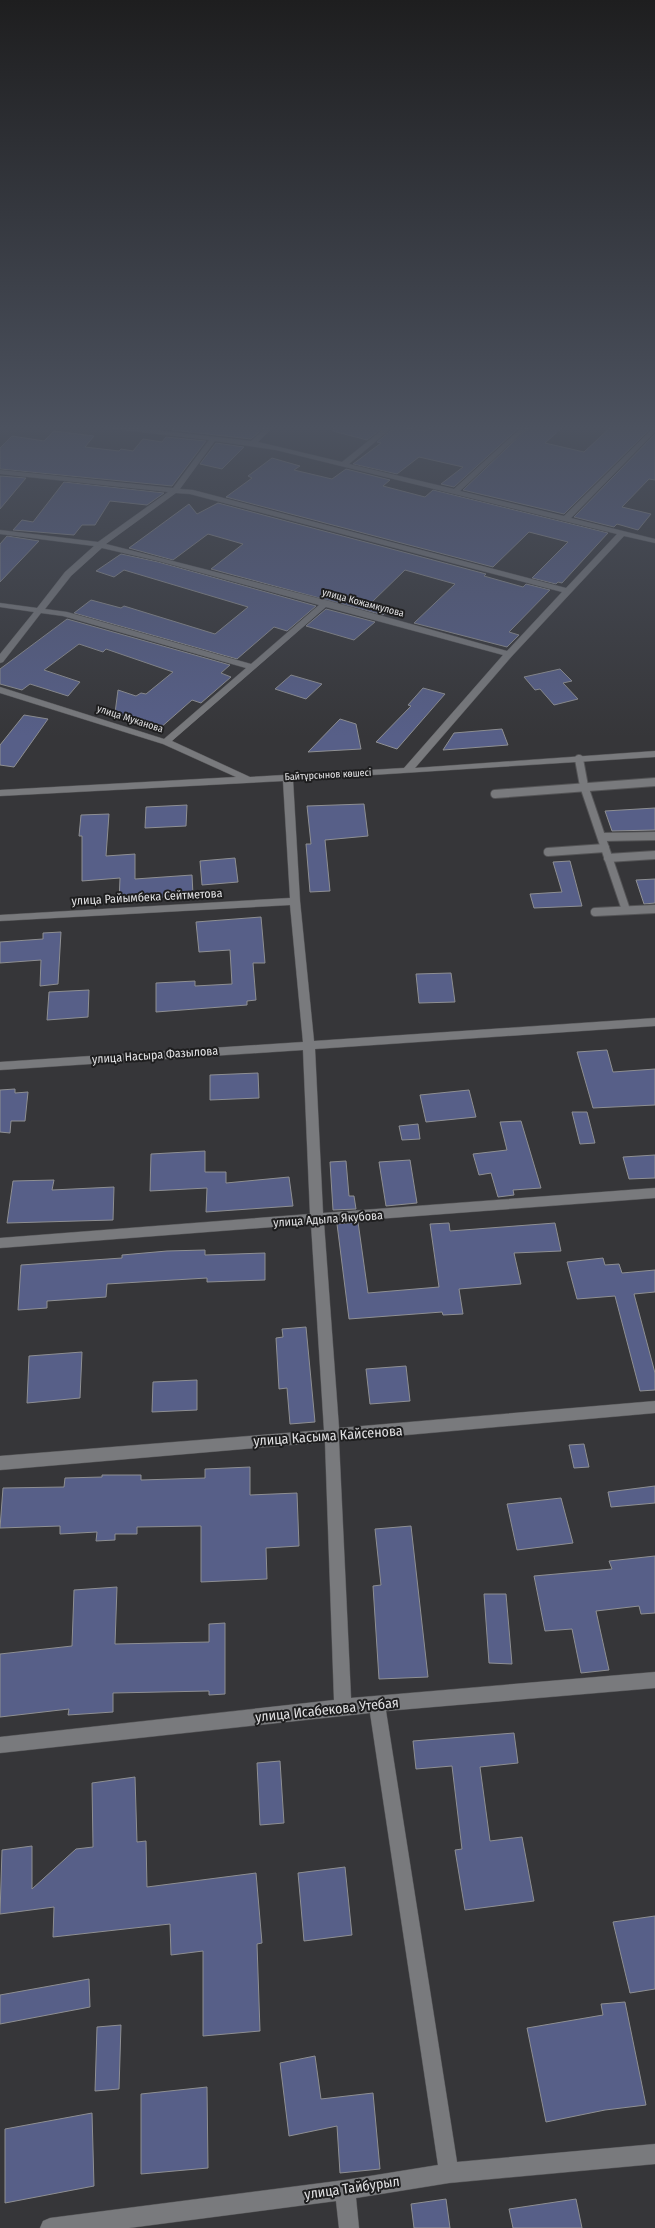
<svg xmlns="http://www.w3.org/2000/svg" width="655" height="2228" viewBox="0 0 655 2228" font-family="'Fira Sans Condensed',sans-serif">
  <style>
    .building { fill: #575f88; stroke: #8e8f92 }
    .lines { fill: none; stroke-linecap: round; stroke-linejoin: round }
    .lane-casing { stroke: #545456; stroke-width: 10 }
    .street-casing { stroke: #545456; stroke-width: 1 }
    .lane { stroke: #797a7d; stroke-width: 8 }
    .street { fill: #797a7d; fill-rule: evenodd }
    .labels { text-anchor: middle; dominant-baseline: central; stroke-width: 4; stroke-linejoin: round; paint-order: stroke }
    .far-street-label { font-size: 10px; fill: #e0e0e2; stroke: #1e1e1f }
    .street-label { font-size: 12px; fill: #e0e0e2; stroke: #1e1e1f }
    .near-street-label { font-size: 14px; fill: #e0e0e2; stroke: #1e1e1f }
  </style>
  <rect width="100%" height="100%" fill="#363639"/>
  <g class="building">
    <polygon points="176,426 266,426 251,439 172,430"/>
    <polygon points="334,426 385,426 367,440 333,431"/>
    <polygon points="396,426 426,431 433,426 521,426 454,487 441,484 463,467 419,457 397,474 353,464 381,443 377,442"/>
    <polygon points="530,426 564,426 545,443 584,452 612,426 652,427 564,514 463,490"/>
    <polygon points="54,431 94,436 85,447 119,451 121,449 133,451 143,439 162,442 166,437 206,441 172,486 0,469 0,448 12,436 44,441"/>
    <polygon points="655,434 655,480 649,479 622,507 651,514 638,530 617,524 614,527 574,517"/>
    <polygon points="216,443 244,447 222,469 200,464"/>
    <polygon points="272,458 300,466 294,470 332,479 346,469 390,480 383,486 425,497 433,490 608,533 562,583 558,582 556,584 532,578 568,542 529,532 493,567 226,497 252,478 248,476"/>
    <polygon points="0,476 26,478 0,509"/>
    <polygon points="64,482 164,493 147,505 110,501 95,525 82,525 74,535 13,530 22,520 33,522"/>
    <polygon points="218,503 486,574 484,576 523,587 526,584 550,590 509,632 519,635 507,647 414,623 455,584 405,570 372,602 391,607 383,615 211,569 243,544 208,534 173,560 129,548 189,504 197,514"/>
    <polygon points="7,536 39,541 0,582 0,544"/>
    <polygon points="121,554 158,562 316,606 287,631 274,627 237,659 74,613 91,600 121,608 124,606 215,634 248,607 124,570 114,577 96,571"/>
    <polygon points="326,609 375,622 354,640 306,626"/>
    <polygon points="67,619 230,665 221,673 231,677 201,703 192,700 159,729 115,713 118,690 136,696 141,693 146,694 173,672 106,649 103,652 79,644 44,670 80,682 68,696 30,684 22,690 0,684 0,669"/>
    <polygon points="560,669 572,681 563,683 578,699 554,705 540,689 535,690 524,677"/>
    <polygon points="291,675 322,684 306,699 275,689"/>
    <polygon points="423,688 445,694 397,749 376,742 411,706 408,705"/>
    <polygon points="24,715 48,719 14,767 0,765 0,745"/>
    <polygon points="340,719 356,724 361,749 308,752"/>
    <polygon points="502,729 508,745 443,750 454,733"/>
    <polygon points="364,804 368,836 325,840 330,891 310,892 306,844 311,844 307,806"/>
    <polygon points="187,805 186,826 145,828 146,807"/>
    <polygon points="655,808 655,830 612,831 605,811"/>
    <polygon points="109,814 106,856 135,854 135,879 192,875 193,895 135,899 135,902 119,903 120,878 82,881 82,836 79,836 81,815"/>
    <polygon points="235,858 238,882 202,885 200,861"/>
    <polygon points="570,861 582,906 534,908 530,894 562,892 553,862"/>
    <polygon points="655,879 655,903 644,904 636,880"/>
    <polygon points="261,917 265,963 253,963 256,1000 247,1001 247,1005 156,1012 156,983 195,981 195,986 232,984 230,950 199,952 196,922"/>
    <polygon points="61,932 58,984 40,986 41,960 0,963 0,942 43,939 43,933"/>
    <polygon points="451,973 455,1002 419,1003 416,974"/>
    <polygon points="89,990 88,1017 47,1020 49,992"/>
    <polygon points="607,1050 613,1072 655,1069 655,1105 593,1108 577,1052"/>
    <polygon points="258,1073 259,1098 210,1100 210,1075"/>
    <polygon points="15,1089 15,1093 28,1092 25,1121 11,1121 10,1133 0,1132 0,1090"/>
    <polygon points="469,1090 476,1117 426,1122 420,1095"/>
    <polygon points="572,1112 587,1112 595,1143 580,1144"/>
    <polygon points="521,1121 541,1188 513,1190 514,1195 498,1197 491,1173 479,1175 473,1154 507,1150 500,1122"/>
    <polygon points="418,1124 420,1139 402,1140 399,1126"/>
    <polygon points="205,1151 205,1172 226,1172 226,1183 289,1177 293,1206 206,1212 207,1188 150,1191 151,1154"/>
    <polygon points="655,1155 655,1178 629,1179 623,1157"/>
    <polygon points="410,1160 417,1203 386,1206 379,1162"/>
    <polygon points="346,1161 349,1196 354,1196 356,1209 333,1210 330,1162"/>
    <polygon points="54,1180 52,1190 114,1187 113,1220 7,1223 13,1181"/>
    <polygon points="358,1222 368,1293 439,1287 430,1224 449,1223 450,1231 555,1223 561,1251 514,1253 521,1284 459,1289 463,1314 443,1315 442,1312 349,1319 337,1224"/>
    <polygon points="205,1250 205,1255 265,1253 265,1280 207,1282 207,1278 107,1284 106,1297 47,1301 47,1308 18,1310 21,1265 122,1258 122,1255 167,1251"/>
    <polygon points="603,1258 605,1265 619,1264 622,1273 655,1270 655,1292 634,1294 655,1373 655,1390 640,1391 615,1296 577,1299 567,1262"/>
    <polygon points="306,1327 315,1422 290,1424 287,1388 279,1389 276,1338 283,1337 282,1329"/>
    <polygon points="82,1352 80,1398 27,1403 29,1356"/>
    <polygon points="406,1366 410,1401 370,1404 366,1369"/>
    <polygon points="197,1380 197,1410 152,1412 153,1382"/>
    <polygon points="584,1444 589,1467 574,1468 569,1445"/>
    <polygon points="250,1467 250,1495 297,1493 299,1546 266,1548 267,1579 201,1582 201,1526 137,1527 137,1534 115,1534 115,1540 96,1541 97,1532 60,1534 60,1526 0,1528 3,1488 64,1487 65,1478 102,1477 102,1475 141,1475 141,1480 205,1478 205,1469"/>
    <polygon points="655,1486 655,1503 611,1507 608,1492"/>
    <polygon points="561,1498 573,1543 517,1550 507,1504"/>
    <polygon points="411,1526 428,1677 379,1679 373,1586 381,1585 375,1529"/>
    <polygon points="655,1556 655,1613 641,1614 639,1606 596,1611 609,1670 581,1673 572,1629 545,1631 534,1576 612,1569 609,1561"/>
    <polygon points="117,1587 115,1644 209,1642 209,1624 225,1623 225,1694 209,1695 209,1691 113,1693 113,1712 68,1715 69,1709 0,1717 0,1654 72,1646 74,1590"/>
    <polygon points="484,1594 506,1594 512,1664 489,1663"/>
    <polygon points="514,1733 518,1763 480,1767 490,1841 522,1837 534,1901 465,1910 455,1850 462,1849 452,1766 416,1769 413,1741"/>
    <polygon points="280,1761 284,1823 260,1825 257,1763"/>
    <polygon points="135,1777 137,1842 146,1841 147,1887 256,1873 262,1943 257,1944 260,2031 203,2036 203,1951 171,1955 170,1924 53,1937 54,1907 0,1914 2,1850 32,1846 32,1889 76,1849 93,1847 92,1783"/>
    <polygon points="345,1867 352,1935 304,1941 298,1873"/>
    <polygon points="655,1916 655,1989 630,1993 613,1922"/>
    <polygon points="89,1979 90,2007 0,2024 0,1995"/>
    <polygon points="625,2002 646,2105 605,2110 546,2122 527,2028 603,2015 601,2004"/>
    <polygon points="121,2025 119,2089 95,2091 97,2027"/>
    <polygon points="315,2056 321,2099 373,2093 380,2169 340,2173 337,2126 289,2136 280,2063"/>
    <polygon points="207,2087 208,2168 141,2174 141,2094"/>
    <polygon points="92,2113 94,2186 5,2203 5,2129"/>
    <polygon points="446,2199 450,2228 414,2228 411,2204"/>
    <polygon points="576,2199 582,2228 513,2228 509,2209"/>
  </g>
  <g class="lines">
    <defs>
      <g id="lane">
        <polyline points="579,759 584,786 626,910"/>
        <polyline points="495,794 655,782"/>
        <polyline points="602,837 655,836"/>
        <polyline points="548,852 605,848"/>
        <polyline points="608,858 655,855"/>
        <polyline points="595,912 655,909"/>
      </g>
      <path id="street" d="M 103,426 L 120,426 L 251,441 L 268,426 L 274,426 L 258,442 L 342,462 L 387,426 L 394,426 L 349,464 L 454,489 L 523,426 L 529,426 L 460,491 L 564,516 L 655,426 L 655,432 L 571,518 L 655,539 L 655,543 L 624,536 L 512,656 L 415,768 L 655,751 L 655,757 L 293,780 L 300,901 L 314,1041 L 655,1018 L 655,1026 L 315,1049 L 323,1213 L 655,1188 L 655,1198 L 324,1223 L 339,1428 L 655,1401 L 655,1413 L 339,1441 L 351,1698 L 655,1672 L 655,1688 L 386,1711 L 457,2162 L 655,2144 L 655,2164 L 449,2183 L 356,2198 L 359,2228 L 339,2228 L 336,2201 L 129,2228 L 40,2228 L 43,2221 L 50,2218 L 345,2180 L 438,2165 L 370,1713 L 0,1753 L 0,1737 L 334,1700 L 325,1442 L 0,1470 L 0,1456 L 324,1430 L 311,1224 L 0,1248 L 0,1238 L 310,1214 L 303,1050 L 0,1070 L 0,1062 L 303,1042 L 290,905 L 0,921 L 0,915 L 290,898 L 283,781 L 0,796 L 0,790 L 236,777 L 163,744 L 0,693 L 0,687 L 164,739 L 246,668 L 63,616 L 41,613 L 3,662 L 0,663 L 0,654 L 34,612 L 0,607 L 0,603 L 37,608 L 65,572 L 94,546 L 0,534 L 0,530 L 98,542 L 168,492 L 0,474 L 0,470 L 173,488 L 209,440 L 106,428 ZM 215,441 L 276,450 L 617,534 L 566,588 L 193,490 L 180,489 ZM 176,493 L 190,494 L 562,592 L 507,651 L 329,601 L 106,544 ZM 102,548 L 158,561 L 319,605 L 251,664 L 67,612 L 45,609 L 71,576 ZM 326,607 L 503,655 L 404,768 L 250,777 L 172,741 Z"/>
    </defs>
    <use href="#lane" class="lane-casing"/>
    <use href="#street" class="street-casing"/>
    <use href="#lane" class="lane"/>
    <use href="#street" class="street"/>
  </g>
  <linearGradient id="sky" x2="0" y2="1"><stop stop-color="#1e1e1f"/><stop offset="0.58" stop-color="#4c525f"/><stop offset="1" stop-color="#4c525f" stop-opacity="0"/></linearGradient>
  <rect width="655" height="737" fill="url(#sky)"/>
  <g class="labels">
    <g class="far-street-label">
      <text transform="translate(363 603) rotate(15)">улица Кожамкулова</text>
      <text transform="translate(130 719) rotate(18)">улица Муканова</text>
      <text transform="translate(328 775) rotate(-3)">Байтұрсынов көшесі</text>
    </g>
    <g class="street-label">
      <text transform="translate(147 897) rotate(-3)">улица Райымбека Сейтметова</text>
      <text transform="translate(155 1055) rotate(-4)">улица Насыра Фазылова</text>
      <text transform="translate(328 1219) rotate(-4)">улица Адыла Якубова</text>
    </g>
    <g class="near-street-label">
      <text transform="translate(328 1436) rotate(-4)">улица Касыма Кайсенова</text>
      <text transform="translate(327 1710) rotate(-6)">улица Исабекова Утебая</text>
      <text transform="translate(352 2188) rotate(-8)">улица Тайбурыл</text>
    </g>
  </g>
</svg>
